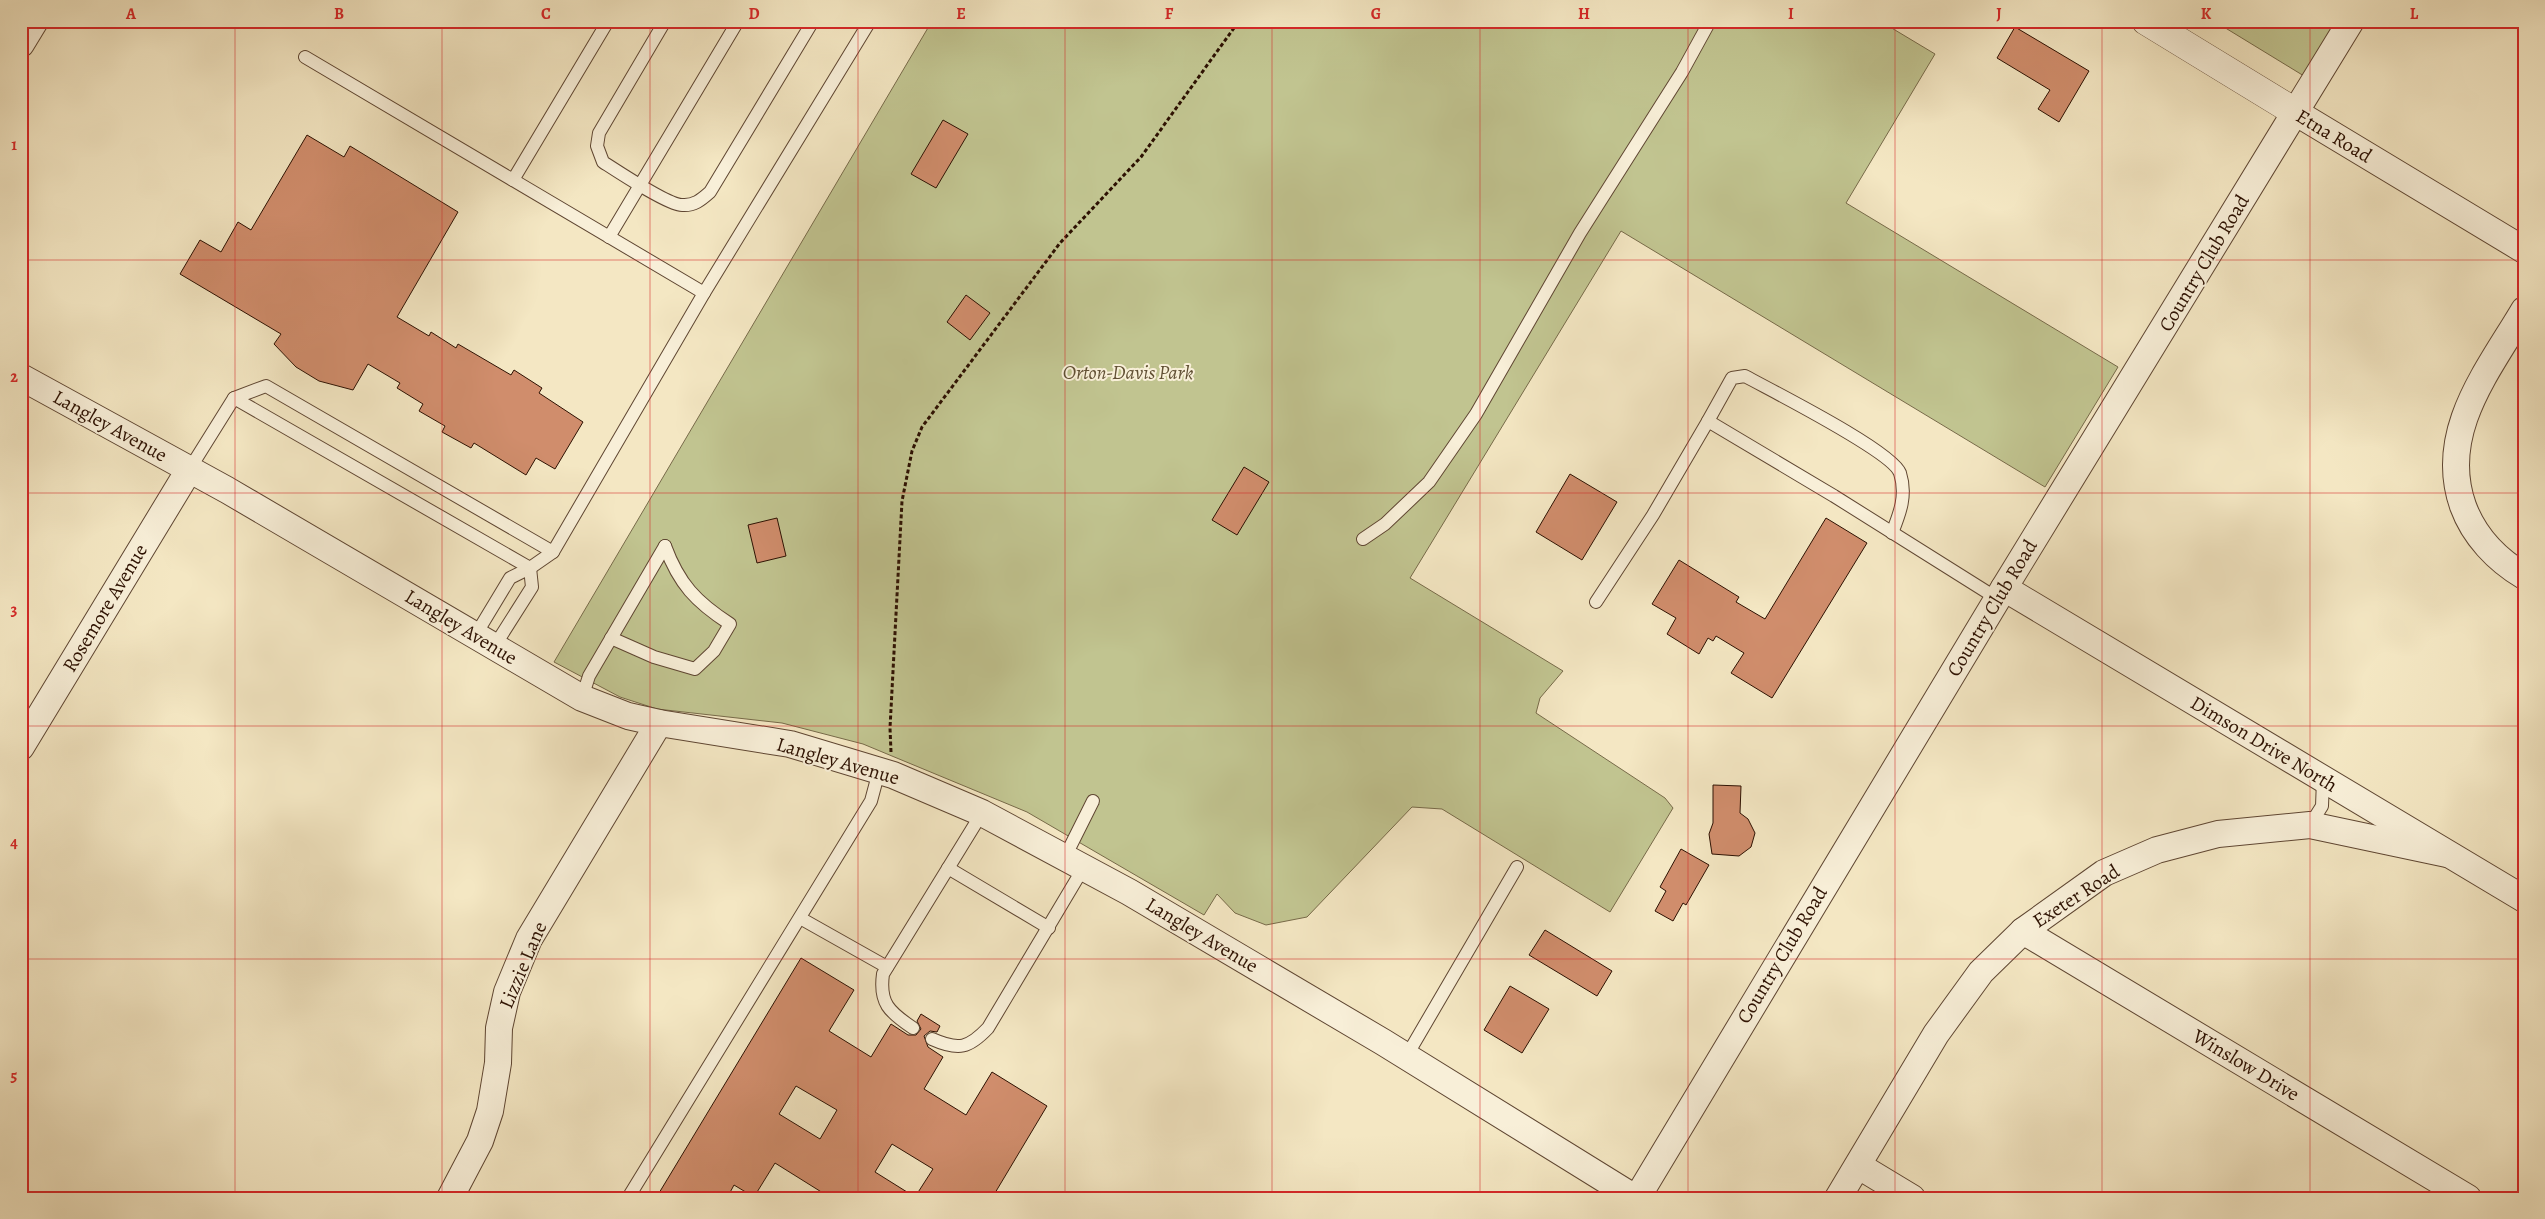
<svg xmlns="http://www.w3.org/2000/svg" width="2545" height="1219" viewBox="0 0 2545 1219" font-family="Alegreya,serif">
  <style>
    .green { fill: #c1c490; stroke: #776a49 }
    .building { fill: #d08d6c; stroke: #2d1102; fill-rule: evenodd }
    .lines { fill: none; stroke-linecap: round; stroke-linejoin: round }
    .service-casing { stroke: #5f4632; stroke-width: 14 }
    .minor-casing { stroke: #5f4632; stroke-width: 28 }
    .tertiary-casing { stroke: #5f4632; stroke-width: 29 }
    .path { stroke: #2d1102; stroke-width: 3; stroke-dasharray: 4 2.5; stroke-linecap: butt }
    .service { stroke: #f8efd8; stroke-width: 12 }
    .minor { stroke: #f8efd8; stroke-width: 26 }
    .tertiary { stroke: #f8efd8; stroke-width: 28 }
    .grid { fill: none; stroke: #d62828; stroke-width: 1; stroke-opacity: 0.55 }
    .labels { text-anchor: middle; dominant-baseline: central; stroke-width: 4; stroke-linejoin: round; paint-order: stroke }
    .street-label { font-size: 20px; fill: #2d1102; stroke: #f8efd8 }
    .park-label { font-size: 20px; font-style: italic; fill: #615034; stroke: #f8efd8 }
    .neatline { fill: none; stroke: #d62828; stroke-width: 2 }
    .grid-label { font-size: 16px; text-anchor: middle; font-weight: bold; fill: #d62828 }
  </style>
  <rect width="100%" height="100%" fill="#f4e7c3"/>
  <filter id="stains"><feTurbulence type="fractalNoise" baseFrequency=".004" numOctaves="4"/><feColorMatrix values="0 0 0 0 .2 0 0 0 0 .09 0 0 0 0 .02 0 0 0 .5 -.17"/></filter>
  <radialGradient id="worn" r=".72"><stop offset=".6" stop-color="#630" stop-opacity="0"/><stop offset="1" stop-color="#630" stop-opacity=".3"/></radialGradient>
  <g class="green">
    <polygon points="932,21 1880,21 1935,54 1846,203 2118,367 2045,487 1621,231 1410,578 1563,671 1540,698 1536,713 1665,798 1673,808 1610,912 1442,809 1412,807 1307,917 1266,925 1235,913 1217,894 1204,915 1027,812 863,744 782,723 657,709 620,697 554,662"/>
    <polygon points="2214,21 2337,21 2304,76"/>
  </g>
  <g class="building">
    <polygon points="2015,27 2089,71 2059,122 2038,109 2050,90 1997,58"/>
    <polygon points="943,120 968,134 936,188 911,174"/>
    <polygon points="307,135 344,157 350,146 458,212 397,317 429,336 431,332 456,348 458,344 511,375 514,370 542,388 539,393 583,422 555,469 536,458 526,475 474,443 471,448 442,432 445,426 419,411 423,404 397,388 400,383 368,364 353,390 319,381 296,367 274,344 281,334 180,274 200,240 221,252 238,222 251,230"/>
    <polygon points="966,295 990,313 970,340 947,322"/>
    <polygon points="1244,467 1269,482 1237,535 1212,520"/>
    <polygon points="1570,474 1617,502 1582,560 1536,532"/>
    <polygon points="777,518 786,556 757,563 748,525"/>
    <polygon points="1826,518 1867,543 1772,698 1731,673 1744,653 1716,636 1713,641 1708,638 1699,654 1667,634 1676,618 1652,604 1679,560 1739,597 1736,602 1765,619"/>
    <polygon points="1713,785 1741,786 1740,813 1748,819 1755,833 1751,847 1739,856 1712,854 1709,834 1713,823"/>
    <polygon points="1681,849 1709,865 1686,905 1683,903 1673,921 1655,911 1666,891 1660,887"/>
    <polygon points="1545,930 1612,971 1597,996 1529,955"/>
    <path d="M 801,958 L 854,990 L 829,1031 L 871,1057 L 891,1024 L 908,1035 L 916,1035 L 921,1029 L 917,1021 L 921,1014 L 940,1026 L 937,1032 L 930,1031 L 924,1036 L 928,1047 L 943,1057 L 924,1089 L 966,1115 L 992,1072 L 1047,1106 L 992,1198 L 831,1198 L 775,1163 L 754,1197 L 734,1185 L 727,1198 L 656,1198 ZM 796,1086 L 837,1110 L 820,1139 L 779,1114 ZM 892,1144 L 933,1169 L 915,1197 L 875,1172 Z"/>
    <polygon points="1510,986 1549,1009 1522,1053 1484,1030"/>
  </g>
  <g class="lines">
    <defs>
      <g id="service">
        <path d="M 665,21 L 599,133 L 597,146 L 603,162 C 617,171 668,205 682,205 C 694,206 701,200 710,192 L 813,21"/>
        <polyline points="305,57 704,293"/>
        <polyline points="513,180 608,21"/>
        <polyline points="609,237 738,21"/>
        <polyline points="234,398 530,568"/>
        <path d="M 1708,421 L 1732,378 L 1745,376 C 1772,391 1892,451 1900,473 C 1907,495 1900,513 1892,533"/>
        <polyline points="189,470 234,398 266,386 553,552"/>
        <polyline points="1363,539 1385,524 1429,482 1476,414 1580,233 1682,72 1710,21"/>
        <polyline points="1596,602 1653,515 1708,421 1834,496 1998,599"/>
        <polyline points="475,636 510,578 530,568 553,552 704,293 870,21"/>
        <path d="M 611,638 L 654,657 L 695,669 L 714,651 L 730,624 C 696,602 679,584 665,546"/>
        <polyline points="494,647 532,587 530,568"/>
        <polyline points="582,698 589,676 665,546"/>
        <polyline points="2310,825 2322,806 2323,780"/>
        <polyline points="1065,857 1093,801"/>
        <polyline points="948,868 1049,928"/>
        <polyline points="800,918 887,967"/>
        <path d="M 913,1028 C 889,1012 879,1003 883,974 L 982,813"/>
        <path d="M 932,1039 C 959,1051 969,1048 988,1028 L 1084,867"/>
        <polyline points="1406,1057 1517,867"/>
        <polyline points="628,1198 871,801 879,771"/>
      </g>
      <g id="minor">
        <polyline points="21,44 35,21"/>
        <polyline points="2295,112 2524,250"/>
        <path d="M 2524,310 C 2488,371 2437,432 2463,506 C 2474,536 2497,560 2524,576"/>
        <polyline points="21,377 227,490 582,698 628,716 659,723 790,744 893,775 982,813 1129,892 1383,1042 1635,1198"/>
        <polyline points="2004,588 2524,899"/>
        <polyline points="21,747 189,470"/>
        <polyline points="2023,931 2468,1198"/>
        <polyline points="1859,1166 1912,1198"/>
        <polyline points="450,1198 480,1141 490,1111 498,1063 499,1028 507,992 529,939 659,723"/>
        <polyline points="1637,1198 2004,588 2351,21"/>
        <polyline points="1838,1198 1936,1034 1981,972 2023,931 2104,873 2157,850 2218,834 2310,825 2447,854"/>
      </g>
      <polyline id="tertiary" points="2146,21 2295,112"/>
    </defs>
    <use href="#service" class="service-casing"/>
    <use href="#minor" class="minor-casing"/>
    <use href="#tertiary" class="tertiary-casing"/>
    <polyline class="path" points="891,752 890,728 902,501 912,451 922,427 1060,243 1141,157 1239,21"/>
    <use href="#service" class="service"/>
    <use href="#minor" class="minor"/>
    <use href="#tertiary" class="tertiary"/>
  </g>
  <path class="grid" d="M 235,21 L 235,1198M 442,21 L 442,1198M 650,21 L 650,1198M 858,21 L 858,1198M 1065,21 L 1065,1198M 1272,21 L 1272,1198M 1480,21 L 1480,1198M 1688,21 L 1688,1198M 1895,21 L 1895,1198M 2102,21 L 2102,1198M 2310,21 L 2310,1198M 21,260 L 2524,260M 21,493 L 2524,493M 21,726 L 2524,726M 21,959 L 2524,959"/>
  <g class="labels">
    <g class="street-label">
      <text transform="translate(2334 136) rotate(31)">Etna Road</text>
      <text transform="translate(2204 263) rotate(-59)">Country Club Road</text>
      <text transform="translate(110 426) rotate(29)">Langley Avenue</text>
      <text transform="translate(105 608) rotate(-59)">Rosemore Avenue</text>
      <text transform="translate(1992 608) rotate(-59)">Country Club Road</text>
      <text transform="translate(461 627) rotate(31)">Langley Avenue</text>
      <text transform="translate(2264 744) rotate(31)">Dimson Drive North</text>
      <text transform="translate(838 761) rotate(16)">Langley Avenue</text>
      <text transform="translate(2076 896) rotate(-33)">Exeter Road</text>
      <text transform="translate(1202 935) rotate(31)">Langley Avenue</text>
      <text transform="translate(1782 955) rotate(-59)">Country Club Road</text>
      <text transform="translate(523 965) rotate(-67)">Lizzie Lane</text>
      <text transform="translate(2246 1065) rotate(31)">Winslow Drive</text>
    </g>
    <g class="park-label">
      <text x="1128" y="372">Orton-Davis Park</text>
    </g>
  </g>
  <rect width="2545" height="1219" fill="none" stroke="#f4e7c3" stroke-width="55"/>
  <rect x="28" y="28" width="2490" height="1164" class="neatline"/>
  <g class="grid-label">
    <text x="131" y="19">A</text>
    <text x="339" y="19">B</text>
    <text x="546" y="19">C</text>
    <text x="754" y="19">D</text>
    <text x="961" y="19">E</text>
    <text x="1169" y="19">F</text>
    <text x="1376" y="19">G</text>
    <text x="1584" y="19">H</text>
    <text x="1791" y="19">I</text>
    <text x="1999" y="19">J</text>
    <text x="2206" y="19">K</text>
    <text x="2414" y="19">L</text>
    <text x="14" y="150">1</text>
    <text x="14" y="382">2</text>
    <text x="14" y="615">3</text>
    <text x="14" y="848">4</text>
    <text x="14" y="1081">5</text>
  </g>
  <rect width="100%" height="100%" filter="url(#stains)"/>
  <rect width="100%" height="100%" fill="url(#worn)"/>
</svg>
